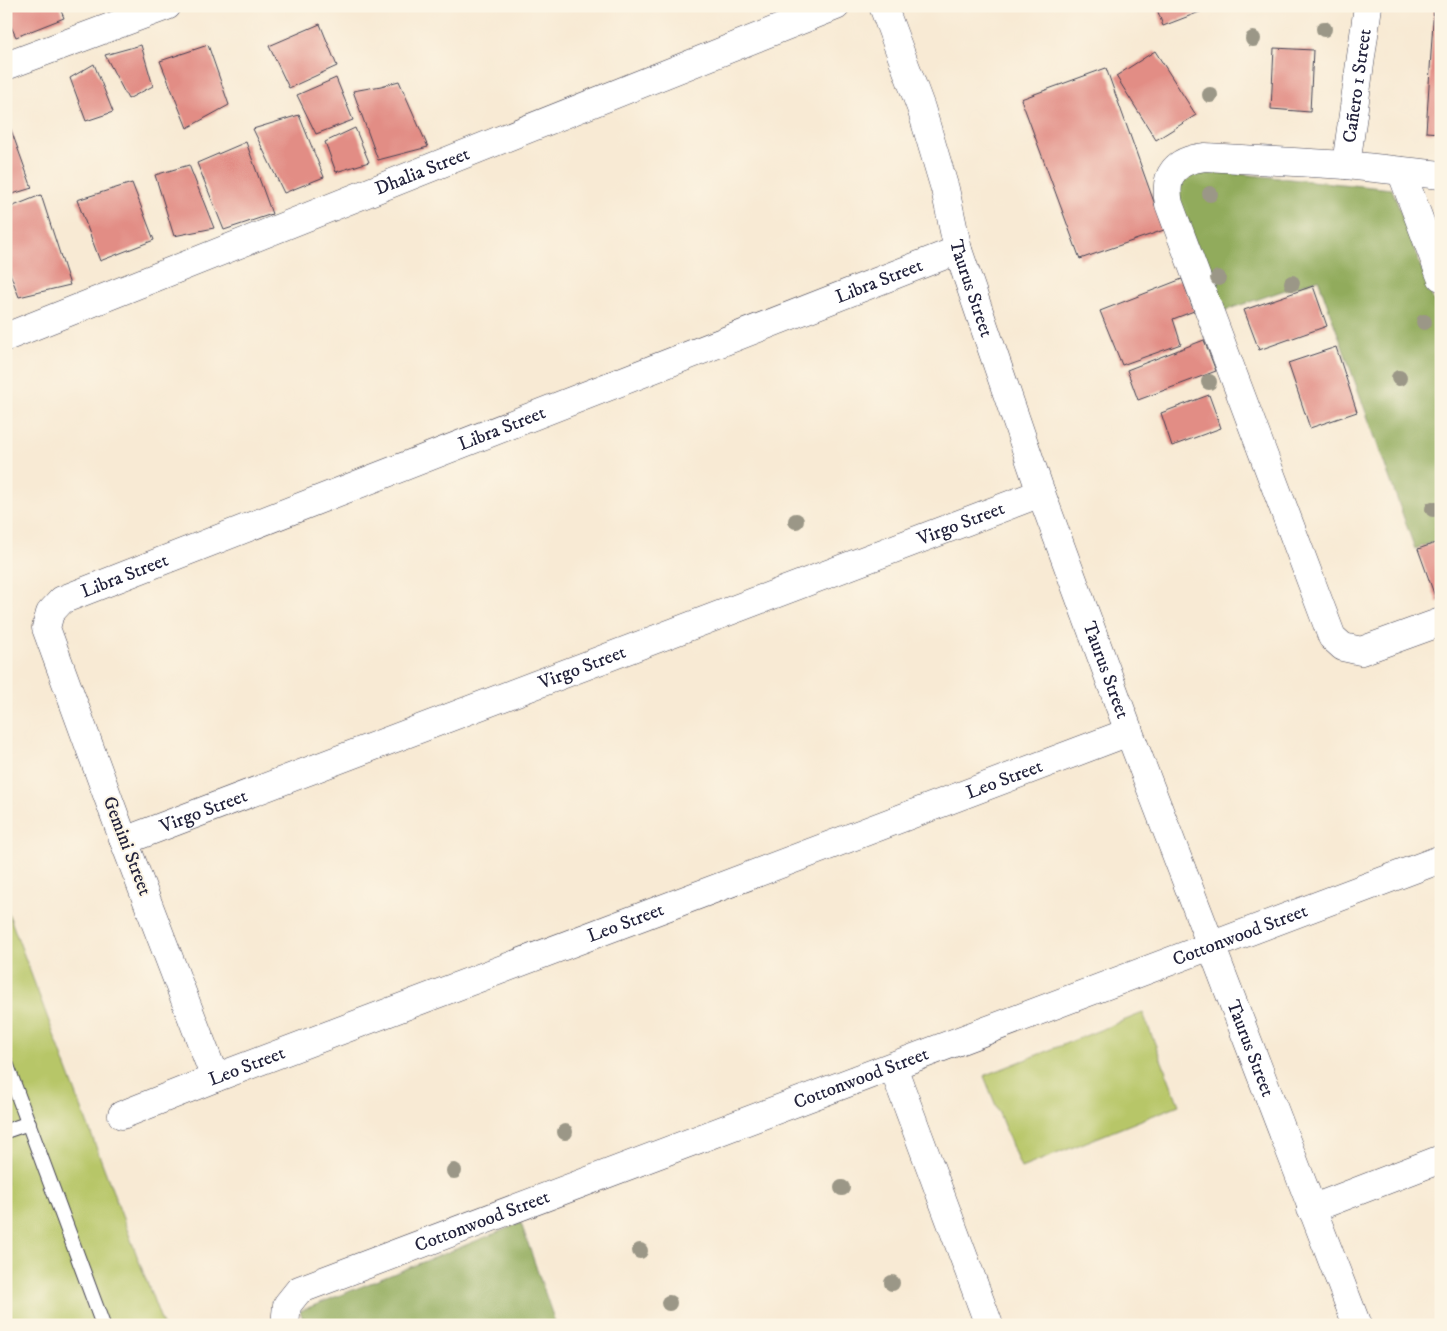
<svg xmlns="http://www.w3.org/2000/svg" width="1447" height="1331" viewBox="0 0 1447 1331" font-family="'IM FELL DW Pica',serif">
  <style>
    .green { fill: #b7c668; stroke: #6c7452 }
    .forest { fill: #91ab5c; stroke: #5a664c }
    .building { fill: #e28d85 }
    .lines { fill: none; stroke-linecap: round; stroke-linejoin: round }
    .service-casing { stroke: #424052; stroke-width: 16 }
    .minor-casing { stroke: #424052; stroke-width: 29 }
    .service { stroke: #fff; stroke-width: 14 }
    .minor { stroke: #fff; stroke-width: 28 }
    .tree { fill: #9b9787 }
    .labels { text-anchor: middle; dominant-baseline: central; stroke-width: 4; stroke-linejoin: round; paint-order: stroke }
    .street-label { font-size: 19px; fill: #22223b; stroke: #fcf5e5 }
  </style>
  <rect width="100%" height="100%" fill="#fcf5e5"/>
  <filter id="ink" filterUnits="userSpaceOnUse"><feTurbulence type="fractalNoise" baseFrequency=".02" numOctaves="2"/><feDisplacementMap in="SourceGraphic" scale="10" xChannelSelector="R" yChannelSelector="G"/><feConvolveMatrix kernelMatrix="1 2 1 2 8 2 1 2 1" color-interpolation-filters="sRGB"/></filter>
  <filter id="wash" filterUnits="userSpaceOnUse"><feTurbulence type="fractalNoise" baseFrequency=".0096" numOctaves="4" result="noise"/><feDisplacementMap in="SourceGraphic" scale="20" xChannelSelector="R" yChannelSelector="G"/><feGaussianBlur stdDeviation="1.12" result="paint"/><feColorMatrix in="noise" values="0 0 0 0 0 0 0 0 0 0 0 0 0 0 0 0 0 1.4 0 .05"/><feComposite in="paint" operator="in"/></filter>
  <g filter="url(#wash)">
    <rect width="100%" height="100%" fill="#f8ead4"/>
    <g class="green">
      <polygon points="6,907 163,1325 6,1325"/>
      <polygon points="1143,1013 1179,1105 1021,1168 984,1076"/>
    </g>
    <g class="forest">
      <polygon points="1198,170 1392,189 1441,321 1441,539 1415,549 1318,279 1220,312 1175,190"/>
      <polygon points="521,1223 556,1325 305,1325 300,1311"/>
    </g>
    <g id="blocks">
      <g class="building">
        <polygon points="6,6 59,6 64,18 16,37 6,16"/>
        <polygon points="1156,6 1210,6 1210,8 1163,26"/>
        <polygon points="1434,6 1441,6 1441,133 1426,132"/>
        <polygon points="320,24 337,66 289,88 269,46"/>
        <polygon points="141,45 153,86 128,99 105,55"/>
        <polygon points="208,45 229,105 187,128 160,61"/>
        <polygon points="1274,48 1313,50 1310,112 1271,109"/>
        <polygon points="1155,51 1196,115 1156,140 1116,76"/>
        <polygon points="94,64 113,112 86,121 70,78"/>
        <polygon points="1106,68 1164,230 1080,259 1021,99"/>
        <polygon points="336,78 353,120 316,134 297,95"/>
        <polygon points="399,81 428,147 378,160 353,91 381,86"/>
        <polygon points="299,115 324,177 284,193 253,129"/>
        <polygon points="6,116 32,188 6,196"/>
        <polygon points="355,128 369,162 336,172 325,142"/>
        <polygon points="246,142 272,214 224,230 197,163"/>
        <polygon points="189,165 214,228 174,236 155,175"/>
        <polygon points="132,183 154,240 100,261 77,200"/>
        <polygon points="41,195 70,285 19,297 6,263 6,209"/>
        <polygon points="1182,279 1194,311 1173,319 1181,344 1122,365 1100,311"/>
        <polygon points="1313,286 1327,326 1259,350 1244,310"/>
        <polygon points="1204,340 1216,371 1138,400 1127,370"/>
        <polygon points="1336,347 1357,412 1310,428 1288,363"/>
        <polygon points="1209,395 1221,428 1172,446 1161,413"/>
        <polygon points="1441,541 1441,601 1437,602 1418,549"/>
      </g>
    </g>
  </g>
  <g filter="url(#ink)">
    <use href="#blocks" fill-opacity="0" stroke="#424052" stroke-width="1"/>
    <g class="lines">
      <defs>
        <g id="service">
          <polyline points="6,1063 103,1325"/>
          <polyline points="6,1131 29,1123"/>
        </g>
        <g id="minor">
          <path id="s1" d="M 883,6 L 921,108 L 945,189 L 958,250 L 1041,493 L 1129,732 L 1357,1325"/>
          <polyline points="6,66 167,6"/>
          <path id="s2" d="M 1346,165 L 1368,6"/>
          <polyline points="1401,171 1441,277"/>
          <path d="M 1441,175 L 1346,165 L 1205,157 C 1176,160 1163,174 1169,204 L 1332,637 L 1343,647 L 1361,651 L 1441,622"/>
          <path id="s3" d="M 6,337 L 836,6"/>
          <path id="s4" d="M 124,841 L 1041,493"/>
          <polyline points="893,1067 989,1325"/>
          <path id="s5" d="M 215,1078 L 124,841 L 46,628 L 50,613 L 62,600 L 958,250"/>
          <path id="s6" d="M 122,1115 L 215,1078 L 1129,732"/>
          <polyline points="1311,1209 1441,1159"/>
          <path id="s7" d="M 285,1325 L 287,1305 L 299,1290 L 1441,859"/>
        </g>
      </defs>
      <use href="#service" class="service-casing"/>
      <use href="#minor" class="minor-casing"/>
      <use href="#service" class="service"/>
      <use href="#minor" class="minor"/>
    </g>
    <g class="tree">
      <circle cx="1324" cy="29" r="8"/>
      <circle cx="1253" cy="39" r="8"/>
      <circle cx="1210" cy="95" r="8"/>
      <circle cx="1210" cy="194" r="8"/>
      <circle cx="1218" cy="278" r="8"/>
      <circle cx="1292" cy="283" r="8"/>
      <circle cx="1424" cy="322" r="8"/>
      <circle cx="1399" cy="378" r="8"/>
      <circle cx="1209" cy="382" r="8"/>
      <circle cx="1433" cy="509" r="8"/>
      <circle cx="796" cy="521" r="8"/>
      <circle cx="565" cy="1132" r="8"/>
      <circle cx="454" cy="1171" r="8"/>
      <circle cx="842" cy="1188" r="8"/>
      <circle cx="640" cy="1251" r="8"/>
      <circle cx="892" cy="1283" r="8"/>
      <circle cx="669" cy="1303" r="8"/>
    </g>
  </g>
  <g class="labels">
    <g class="street-label">
      <text stroke="none"><textPath href="#s2" startOffset="80">Cañero 1 Street</textPath></text>
      <text stroke="none"><textPath href="#s3" startOffset="448">Dhalia Street</textPath></text>
      <text stroke="none"><textPath href="#s5" startOffset="1391">Libra Street</textPath></text>
      <text stroke="none"><textPath href="#s1" startOffset="296">Taurus Street</textPath></text>
      <text stroke="none"><textPath href="#s5" startOffset="986">Libra Street</textPath></text>
      <text stroke="none"><textPath href="#s4" startOffset="895">Virgo Street</textPath></text>
      <text stroke="none"><textPath href="#s5" startOffset="581">Libra Street</textPath></text>
      <text stroke="none"><textPath href="#s4" startOffset="490">Virgo Street</textPath></text>
      <text stroke="none"><textPath href="#s1" startOffset="701">Taurus Street</textPath></text>
      <text stroke="none"><textPath href="#s6" startOffset="944">Leo Street</textPath></text>
      <text stroke="none"><textPath href="#s4" startOffset="85">Virgo Street</textPath></text>
      <text transform="translate(127 846) rotate(69)">Gemini Street</text>
      <text stroke="none"><textPath href="#s6" startOffset="539">Leo Street</textPath></text>
      <text stroke="none"><textPath href="#s7" startOffset="1045">Cottonwood Street</textPath></text>
      <text stroke="none"><textPath href="#s1" startOffset="1106">Taurus Street</textPath></text>
      <text stroke="none"><textPath href="#s6" startOffset="134">Leo Street</textPath></text>
      <text stroke="none"><textPath href="#s7" startOffset="640">Cottonwood Street</textPath></text>
      <text stroke="none"><textPath href="#s7" startOffset="235">Cottonwood Street</textPath></text>
    </g>
  </g>
  <rect width="1447" height="1331" fill="none" stroke="#fcf5e5" stroke-width="25"/>
</svg>
